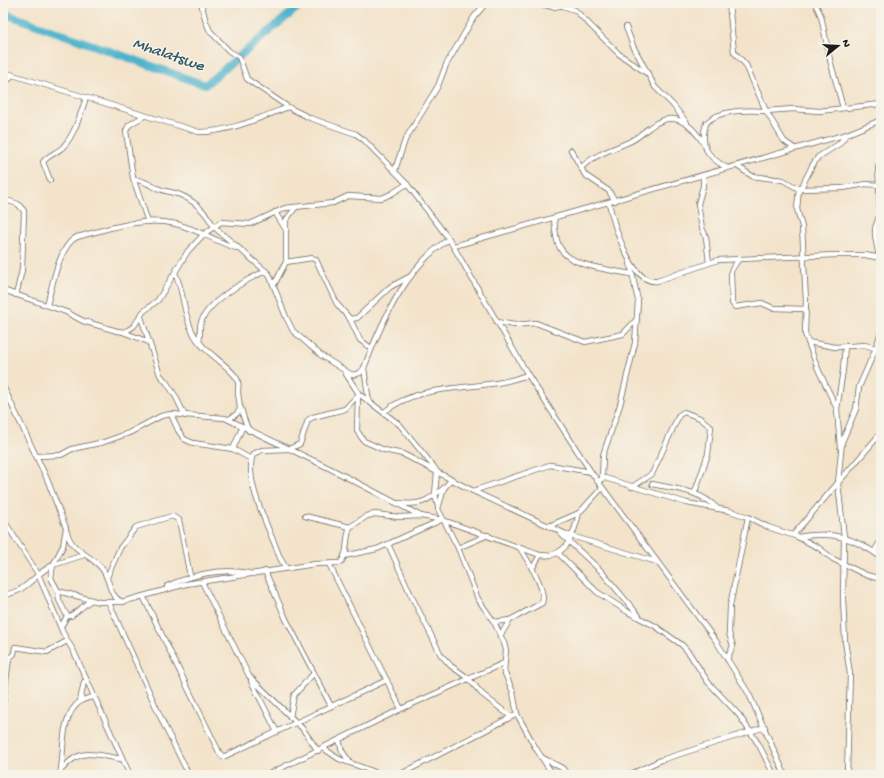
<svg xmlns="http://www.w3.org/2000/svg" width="884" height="778" viewBox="0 0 884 778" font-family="'Gochi Hand',sans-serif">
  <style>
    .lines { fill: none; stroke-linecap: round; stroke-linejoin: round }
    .river { stroke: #4db4cc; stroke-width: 8 }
    .street-casing { stroke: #676259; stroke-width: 6 }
    .street { stroke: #fff; stroke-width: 4.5 }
    .labels { text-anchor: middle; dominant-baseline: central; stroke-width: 3; stroke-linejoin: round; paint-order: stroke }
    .water-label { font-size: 16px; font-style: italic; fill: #305962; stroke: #f7f3e8 }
  </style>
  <rect width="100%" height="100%" fill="#f7f3e8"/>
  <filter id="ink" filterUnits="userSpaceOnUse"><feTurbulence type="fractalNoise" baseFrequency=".025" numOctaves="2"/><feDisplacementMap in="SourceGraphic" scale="8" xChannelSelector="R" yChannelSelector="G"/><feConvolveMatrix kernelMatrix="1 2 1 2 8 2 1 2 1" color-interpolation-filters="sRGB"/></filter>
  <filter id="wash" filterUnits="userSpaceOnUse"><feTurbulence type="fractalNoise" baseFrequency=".012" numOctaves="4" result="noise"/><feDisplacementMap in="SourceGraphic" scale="16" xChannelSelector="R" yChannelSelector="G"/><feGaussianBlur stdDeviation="0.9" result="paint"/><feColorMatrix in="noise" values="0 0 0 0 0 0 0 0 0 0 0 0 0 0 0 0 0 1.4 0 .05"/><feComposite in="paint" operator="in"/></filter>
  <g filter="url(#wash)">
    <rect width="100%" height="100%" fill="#f3e3ca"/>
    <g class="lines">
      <polyline class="river" points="3,13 205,85 303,3"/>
    </g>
  </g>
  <g filter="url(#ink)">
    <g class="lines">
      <defs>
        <g id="street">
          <polyline points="201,3 206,22 210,31 229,51 239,57 247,79 288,107 310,118 356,134 364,140 407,184 449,239 528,375 591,472 716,641 749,694 785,775"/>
          <polyline points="537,3 553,7 577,3"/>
          <polyline points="579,3 585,3"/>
          <polyline points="815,3 821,16 830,60 843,108"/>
          <polyline points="563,6 575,10 619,54 648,74"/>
          <polyline points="626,27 633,46 655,87 673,105 687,123"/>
          <path d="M 3,72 L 199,132 C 229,132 260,118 288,107"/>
          <polyline points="3,86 12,75"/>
          <polyline points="144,116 129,125 126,131 133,178 148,222"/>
          <polyline points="794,148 784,141 766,111 793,109 819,111 881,104"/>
          <polyline points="571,150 585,175 609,191 615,201"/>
          <polyline points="737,166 752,176 783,180 799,189 843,188 866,184 879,185 880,214 875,228 875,236 879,257"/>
          <path d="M 581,168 C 593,155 613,149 629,142 C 638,138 642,133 649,128 C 673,109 690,122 704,144"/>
          <path d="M 727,168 C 708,157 699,147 706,123 C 720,109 748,110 766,111 L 746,65 L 734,52 L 729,3"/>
          <polyline points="395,170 405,140 438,86 446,65 474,17 486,3"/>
          <polyline points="703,176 703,186 698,204 702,228 706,237 709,263"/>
          <path d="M 50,180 L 43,162 C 48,155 57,153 63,147 C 75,134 80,115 86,98"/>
          <path d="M 134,180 C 144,179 148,185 157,188 C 164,191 171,192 178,194 C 194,200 206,212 214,227 L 221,222 L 250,224 L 285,208 L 333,203 L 348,196 L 382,198 L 391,194 L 407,184"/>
          <polyline points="879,185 878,168 881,160"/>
          <polyline points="3,199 18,204 24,211 22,270 16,295"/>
          <path d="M 609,203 C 613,222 631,285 657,281 L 718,260 L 837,255 L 865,255 L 881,258"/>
          <polyline points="275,212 286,230"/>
          <path d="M 554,218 C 555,227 555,238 559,246 C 568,267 612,270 632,274"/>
          <polyline points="454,246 847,134 881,120"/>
          <polyline points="738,260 731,271 732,303 735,307 762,303 773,308 806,309"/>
          <polyline points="286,262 312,258 316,260 337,304 350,319 360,340 371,348"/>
          <path d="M 175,273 C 184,291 183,313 192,331 C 202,352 223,360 236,377 C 240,382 238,387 238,392 C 239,408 245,410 229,419"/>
          <polyline points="274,285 286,262 286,220 296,207"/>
          <path d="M 3,290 L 66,312 L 83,321 L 117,331 L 125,332 L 134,326 L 143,312 L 158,300 L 188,251 L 204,234 L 214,227 L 269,274 L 286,317 L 293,331 L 322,356 L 352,375 L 360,373 L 364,368 C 382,321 406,267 449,239"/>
          <path d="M 47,305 C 52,287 59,245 77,237 C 108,229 143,216 176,224 C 197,229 215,241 236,248"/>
          <polyline points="141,317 160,375 167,383 176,397 185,416"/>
          <polyline points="350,319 357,318 390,287 411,276"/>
          <polyline points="497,322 515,325 536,323 585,342 623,334 637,319"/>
          <polyline points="123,332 149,342"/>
          <path d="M 199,342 C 200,337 200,331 200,326 C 204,303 247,279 266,271"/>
          <polyline points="808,342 835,347 865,345 881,350"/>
          <polyline points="364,368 369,402"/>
          <polyline points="346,374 359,394 400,425 434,467 437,472 435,494 438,507"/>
          <polyline points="3,386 47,479 66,528 63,546 53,565"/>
          <polyline points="358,395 357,431 364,441 384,450 403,454 473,491 568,535 657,562"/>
          <polyline points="241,408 244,419 249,431"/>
          <polyline points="837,409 843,370 845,346"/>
          <path d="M 384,412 C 418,385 461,390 502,382 C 511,381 520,377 528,375"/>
          <polyline points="171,414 178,430 184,439 193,443 233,449 251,459"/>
          <polyline points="840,447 837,409 818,369 805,334 806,301 802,227 797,209 799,189 803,184 812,166 818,157 839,144 847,134"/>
          <polyline points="233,449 242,428"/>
          <polyline points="37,456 61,455 72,449 104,442 129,433 161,416 171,414 225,418 331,469 419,515"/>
          <polyline points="602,478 603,455 620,405 635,343 638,301 630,263"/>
          <polyline points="452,479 444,488 438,509 458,548 478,599 494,622 504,643 506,650 504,671 513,692 517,714"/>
          <polyline points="597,481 605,478 687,503 730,511 748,517 768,527 798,537 819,548 833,559 866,575 881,579"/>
          <path d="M 652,484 C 676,489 699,490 717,508"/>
          <polyline points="632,487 652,474 679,415 684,412 700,418 711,427 708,454 695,492"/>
          <polyline points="473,491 550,465 591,472"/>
          <path d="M 399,503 C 421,506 427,501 444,488"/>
          <polyline points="305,516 350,527"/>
          <polyline points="3,519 38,574 63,633 74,652 130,775"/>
          <polyline points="549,526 579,513 602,488"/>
          <path d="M 67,532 C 71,552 93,555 103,570 C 111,582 108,595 122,602"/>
          <polyline points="560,533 601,571 639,616"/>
          <polyline points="793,535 881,433"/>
          <path d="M 798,537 C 832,531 853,537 881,557"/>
          <polyline points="388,544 411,595 441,655 451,666 468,678 482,694 510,716"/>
          <polyline points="458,548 488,535"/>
          <polyline points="874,552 881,540"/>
          <polyline points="558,553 597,592 628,612 655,626 682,645 689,653 708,682 739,715 759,745 774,775"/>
          <polyline points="344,556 377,549 441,520"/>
          <polyline points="329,564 401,709"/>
          <polyline points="53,565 84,555"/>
          <path d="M 286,568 L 280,558 C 271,531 243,482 253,454 L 262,450 L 289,449 L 300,444 L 308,420 L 313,417 L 345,409 L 358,395"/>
          <polyline points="532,569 540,555"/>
          <polyline points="265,571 286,619 331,706"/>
          <polyline points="107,577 120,548 136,527 172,516 179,520 190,576"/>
          <polyline points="202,582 249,676 302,728 318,751"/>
          <path d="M 167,586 C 195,574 219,568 249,573"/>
          <polyline points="58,591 59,600 67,616 61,627"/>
          <path d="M 3,595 C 29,591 32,575 53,565 L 51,578 L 58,591 L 99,602 L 122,602 L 186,584 L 315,564 L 340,563 C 349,554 345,538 350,527 L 367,516 L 375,514 L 399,517 L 421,516 L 443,520 L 540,555 C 567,559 574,534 579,513"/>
          <polyline points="143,596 219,752 223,757 387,680"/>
          <polyline points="109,603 165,727 189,775"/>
          <polyline points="67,616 71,616 91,600"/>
          <path d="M 494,622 L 510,620 L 542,603 C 547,589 527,560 520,548"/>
          <polyline points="500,636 510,620"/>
          <polyline points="727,659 733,646 729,633 730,606 748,517"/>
          <polyline points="251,681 277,732"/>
          <polyline points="80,701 84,682"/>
          <polyline points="3,704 9,658 14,654 15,647 47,652 67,641"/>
          <polyline points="290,717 294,695 314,673"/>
          <polyline points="339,740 342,751 349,761"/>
          <polyline points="323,748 339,759 383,775"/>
          <polyline points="541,757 562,768 568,775"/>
          <path d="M 61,770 C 82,746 94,755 122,759"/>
          <path d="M 60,775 C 65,754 59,715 81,701 C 84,699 89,698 93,697"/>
          <polyline points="267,775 401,709 504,663"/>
          <polyline points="399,775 517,714 535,747 553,775"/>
          <polyline points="629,775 661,760 765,727"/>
          <polyline points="847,775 850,674 845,641 843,598 844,537 838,483 842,442 856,409 859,387 876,348 881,332"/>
        </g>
      </defs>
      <use href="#street" class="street-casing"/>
      <use href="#street" class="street"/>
    </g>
  </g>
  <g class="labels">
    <g class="water-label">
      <text transform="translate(168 56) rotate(19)">Mhalatswe</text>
    </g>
  </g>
  <rect width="884" height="778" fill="none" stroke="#f7f3e8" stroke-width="16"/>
  <g transform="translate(838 46) rotate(72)" stroke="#f7f3e8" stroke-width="3" paint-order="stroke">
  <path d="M0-3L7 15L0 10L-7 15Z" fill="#1c1c1c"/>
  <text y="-6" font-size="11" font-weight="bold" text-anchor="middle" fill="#1c1c1c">N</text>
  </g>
</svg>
